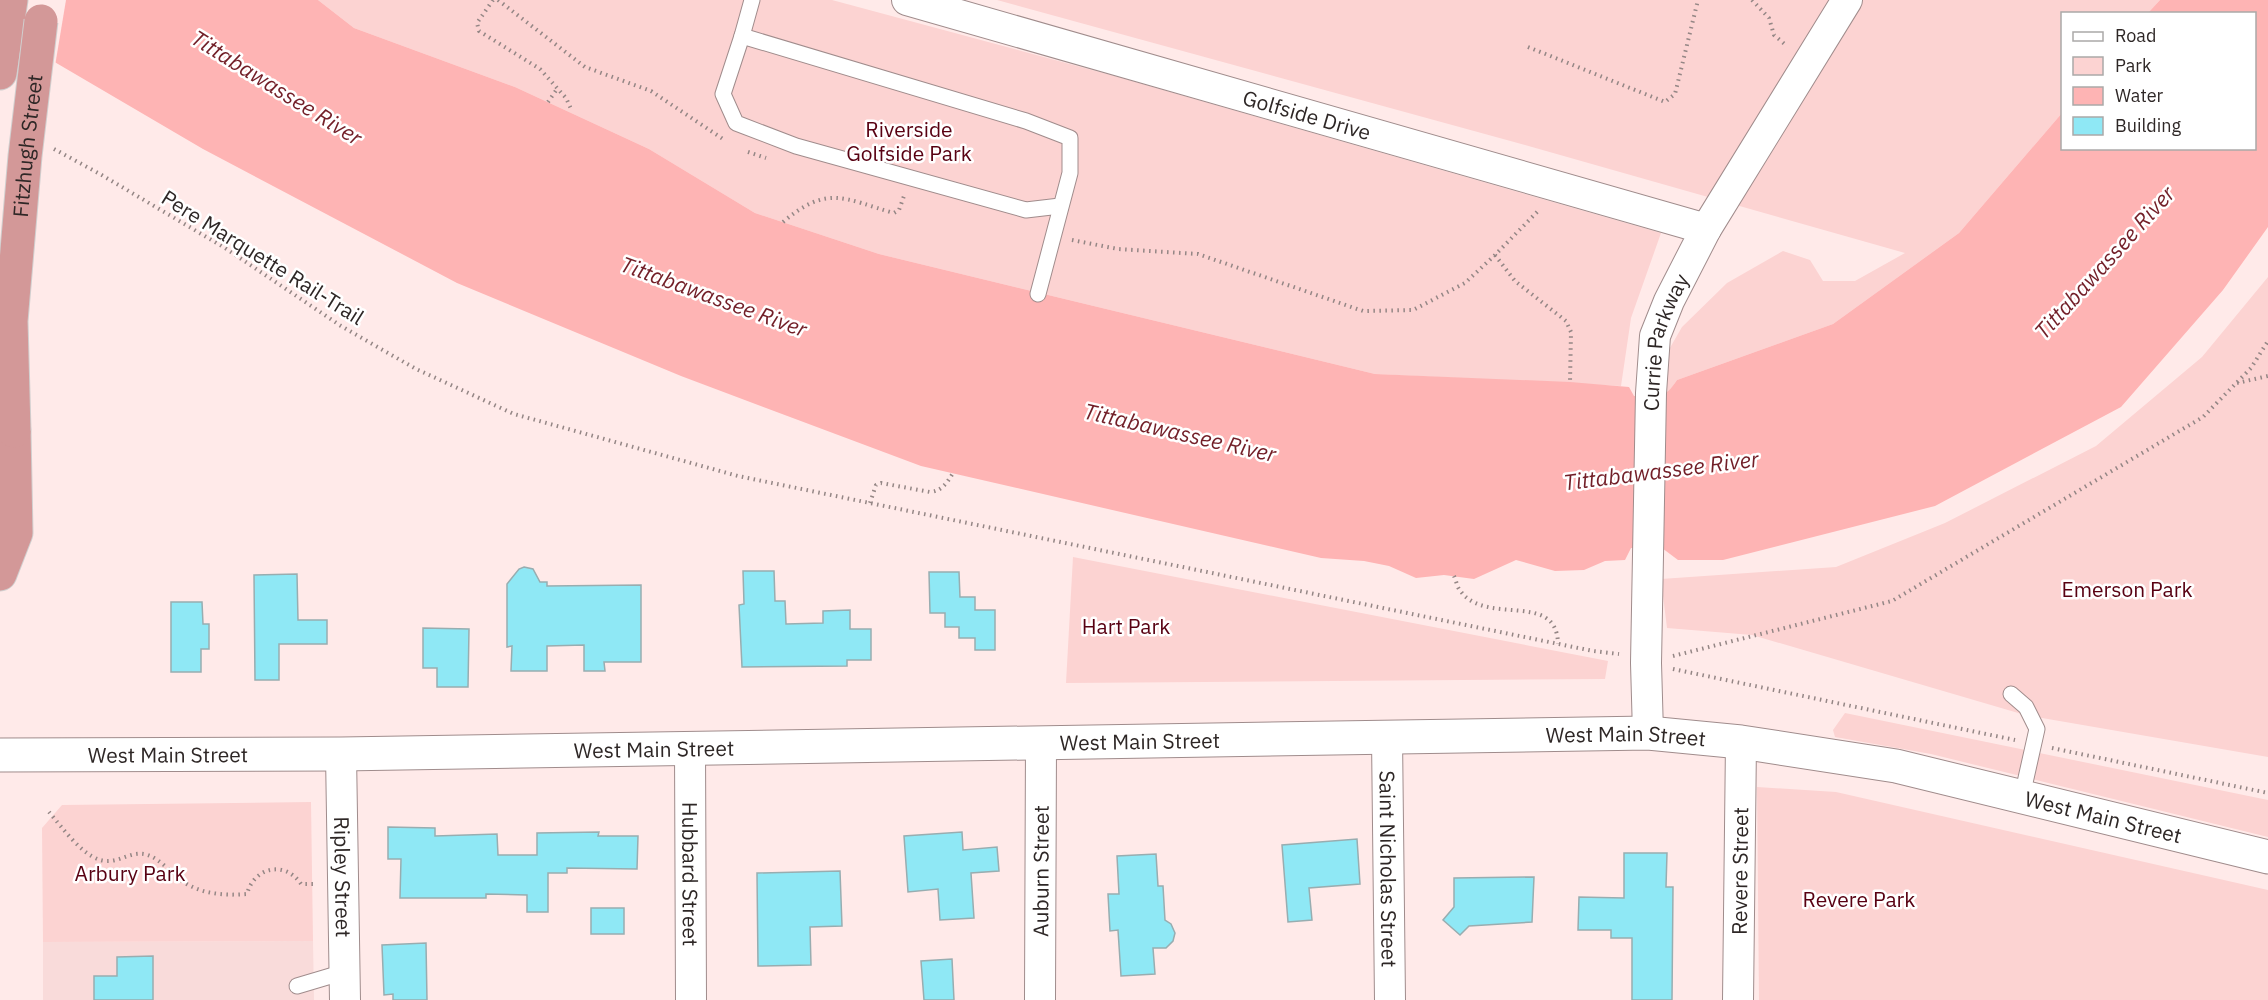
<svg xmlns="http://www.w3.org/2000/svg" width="2268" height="1000" viewBox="0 0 2268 1000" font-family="'IBM Plex Sans',sans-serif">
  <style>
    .built { fill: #f9dbda }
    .green { fill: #fcd3d2 }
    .water { fill: #feb4b4 }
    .pier { fill: #ffeae9 }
    .building { fill: #8fe8f5; stroke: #98adb0; stroke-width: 1.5 }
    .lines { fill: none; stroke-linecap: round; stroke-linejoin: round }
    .service-casing { stroke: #a08c8c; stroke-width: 17 }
    .minor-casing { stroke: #a08c8c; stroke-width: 32 }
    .tertiary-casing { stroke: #a08c8c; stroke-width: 35 }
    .trunk-casing { stroke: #d1cfcf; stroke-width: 35 }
    .path { stroke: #948685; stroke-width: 4; stroke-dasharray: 1.5 4.5; stroke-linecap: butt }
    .service { stroke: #fff; stroke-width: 15 }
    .minor { stroke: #fff; stroke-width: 30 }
    .tertiary { stroke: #fff; stroke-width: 33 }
    .trunk { stroke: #d39898; stroke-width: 33 }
    .trunk-bridge-casing { stroke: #d1cfcf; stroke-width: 35; stroke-linecap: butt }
    .trunk-bridge { stroke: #d39898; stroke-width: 33 }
    .labels { text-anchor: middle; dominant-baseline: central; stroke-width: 5; stroke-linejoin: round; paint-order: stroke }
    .street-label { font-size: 21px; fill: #2e2726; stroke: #fff }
    .park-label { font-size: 21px; fill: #580112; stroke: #fff }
    .water-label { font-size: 22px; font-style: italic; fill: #721e27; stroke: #fff }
  </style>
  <rect width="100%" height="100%" fill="#ffeae9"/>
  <polygon class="built" points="313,941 314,1000 43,1000 43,942"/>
  <g class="green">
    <polygon points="318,0 832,0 1118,77 1661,233 1631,318 1621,386 1375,374 879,254 755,213 649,149 515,87 354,28"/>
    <polygon points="997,0 2160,0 2148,13 2062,14 2062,113 1959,233 1833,324 1677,380 1667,394 1661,398 1667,353 1682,327 1727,283 1783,251 1810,260 1823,281 1855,281 1905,253 1525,145"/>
    <polygon points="2268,277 2268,757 2025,715 1752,635 1667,628 1661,579 1836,567 1945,523 2096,446 2202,357"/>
    <polygon points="1073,557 1608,661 1605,679 1066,683"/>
    <polygon points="1845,713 2268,800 2268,837 1931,754 1835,737 1833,730"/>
    <polygon points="1757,787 1836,792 2268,890 2268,1000 1759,1000"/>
    <polygon points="311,802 313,941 43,942 42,828 62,805"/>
  </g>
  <path class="water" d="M 0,0 L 318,0 L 354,28 L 515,87 L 649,149 L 755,213 L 879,254 L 1375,374 L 1570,382 L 1629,387 L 1634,396 C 1658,397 1663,401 1677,380 L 1833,324 L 1959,233 L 2062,113 L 2062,148 L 2254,148 L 2254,14 L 2148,13 L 2160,0 L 2268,0 L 2268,227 L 2223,290 L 2121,407 L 1935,506 L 1723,560 L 1678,560 L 1662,548 L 1631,548 L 1625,560 L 1605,561 L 1584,570 L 1555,571 L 1516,560 L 1474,579 L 1444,575 L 1416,578 L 1389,566 L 1364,561 L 1321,558 L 921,466 L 681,376 L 457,283 L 203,149 L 0,30 Z"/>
  <polygon class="pier" points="0,0 66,0 55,66 0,34"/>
  <g class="building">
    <polygon points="524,567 533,569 540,582 547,582 547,586 641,585 641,662 604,662 605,671 584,671 584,645 547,646 547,671 511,671 512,646 507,647 507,584 519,569"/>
    <polygon points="743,571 774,571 775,601 785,601 786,624 823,623 823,611 850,610 850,629 871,629 871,660 847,660 847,666 742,667 739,605 744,604"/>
    <polygon points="929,572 959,572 960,597 975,597 975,610 995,610 995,650 975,650 975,638 959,638 959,627 945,627 945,613 930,613"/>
    <polygon points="297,574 298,620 327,620 327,644 279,644 279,680 255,680 254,575"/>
    <polygon points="171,602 202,602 203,624 209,624 209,649 201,649 201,672 171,672"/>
    <polygon points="423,628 469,629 468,687 437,687 437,668 423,668"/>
    <polygon points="388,827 435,828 435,836 497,834 498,855 537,855 537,833 599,832 598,836 638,836 637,869 567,868 567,873 548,873 548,912 527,912 527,895 486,894 486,898 400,898 401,859 388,859"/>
    <polygon points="962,832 963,850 997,847 999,871 971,873 974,918 940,920 938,889 908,892 904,836"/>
    <polygon points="1357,839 1360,884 1309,888 1312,920 1288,922 1282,845"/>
    <polygon points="1624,853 1667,853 1666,887 1673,887 1672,1000 1632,1000 1632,938 1611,938 1611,930 1578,930 1579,897 1624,898"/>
    <polygon points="1156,854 1158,886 1163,886 1165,920 1171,924 1175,933 1173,941 1166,948 1153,948 1155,974 1121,976 1118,930 1110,931 1108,894 1119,894 1117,856"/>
    <polygon points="840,871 842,926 810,927 811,965 758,966 757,873"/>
    <polygon points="1534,877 1532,922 1469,926 1460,935 1443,920 1454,907 1454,878"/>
    <rect x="591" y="908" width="33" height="26"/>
    <polygon points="426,943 427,1000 393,1000 393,994 384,995 382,945"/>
    <polygon points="153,956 153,1000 94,1000 94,976 117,976 117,957"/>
    <polygon points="952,959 954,1000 924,1000 921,961"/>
  </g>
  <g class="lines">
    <defs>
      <g id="service">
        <polyline points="752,0 742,36 1026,121 1070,138 1070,173 1038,294"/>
        <polyline points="742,36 723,94 736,123 796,146 1026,210 1060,206"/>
        <polyline points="2011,694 2026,707 2037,729 2022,796"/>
        <polyline points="297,986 344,972"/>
      </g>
      <g id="minor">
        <path id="s1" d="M 907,0 L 1706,229"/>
        <path id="s2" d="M 1648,733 L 1646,663 L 1651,393 L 1655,336 L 1669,301 L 1706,229 L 1847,0"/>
        <path id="s3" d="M 1387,737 L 1390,1000"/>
        <path id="s4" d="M 690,748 L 691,1000"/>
        <path id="s5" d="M 341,754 L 345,1000"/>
        <path id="s6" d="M 1040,1000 L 1041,743"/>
        <path id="s7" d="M 1738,1000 L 1741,742"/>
      </g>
      <g id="tertiary">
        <path id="s8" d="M 0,755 L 341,754 L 1648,733 L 1741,742 L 1896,766 L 2268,857"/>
      </g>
      <g id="trunk">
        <polyline points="0,73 11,0"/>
        <polyline points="0,574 16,533 14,431"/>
      </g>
    </defs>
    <use href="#service" class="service-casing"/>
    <use href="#minor" class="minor-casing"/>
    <use href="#tertiary" class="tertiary-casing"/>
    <use href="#trunk" class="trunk-casing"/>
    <g class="path">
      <polyline points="493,0 477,23 479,31 540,69 566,98 572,111"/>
      <polyline points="498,0 585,67 651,91 723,139"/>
      <polyline points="1752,0 1769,18 1774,35 1787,46"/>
      <polyline points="1528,47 1665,102 1675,94 1698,0"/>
      <polyline points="548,102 557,89"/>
      <polyline points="54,149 100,174 225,248 341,326 416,369 514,414 738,476 1593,651 1619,654"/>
      <polyline points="748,152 766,158"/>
      <path d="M 783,222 C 828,184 844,199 894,213 L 899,210 L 904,196"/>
      <polyline points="1072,240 1118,249 1198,254 1363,311 1413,310 1465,283 1495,255 1539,210"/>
      <polyline points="1495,255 1515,281 1566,321 1571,332 1570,382"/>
      <polyline points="2237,383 2268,376"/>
      <path d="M 870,503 L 876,485 L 881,483 L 930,492 C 942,491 947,483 953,473"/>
      <path d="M 1454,576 C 1456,580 1457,586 1459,589 C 1484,628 1557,589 1558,644"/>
      <polyline points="1673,656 1892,601 2203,417 2251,368 2268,341"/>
      <polyline points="1673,669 2015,740"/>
      <polyline points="2052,748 2268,793"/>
      <path d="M 49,812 C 62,827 86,862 108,861 C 122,861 133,850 148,855 C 159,859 169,870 177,877 C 197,894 222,896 247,894 C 254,867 285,860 301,884 L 314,884"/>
    </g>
    <use href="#service" class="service"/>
    <use href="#minor" class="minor"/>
    <use href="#tertiary" class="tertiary"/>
    <use href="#trunk" class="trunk"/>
    <defs>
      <g id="trunk-bridge">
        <path id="s9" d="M 14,431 L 11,321 L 25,156 L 41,21"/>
      </g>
    </defs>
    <use href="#trunk-bridge" class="trunk-bridge-casing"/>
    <use href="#trunk-bridge" class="trunk-bridge"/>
  </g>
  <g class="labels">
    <g class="street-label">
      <text stroke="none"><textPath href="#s1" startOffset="416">Golfside Drive</textPath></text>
      <text stroke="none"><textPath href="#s9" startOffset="286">Fitzhugh Street</textPath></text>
      <text transform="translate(263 257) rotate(32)">Pere Marquette Rail-Trail</text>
      <text stroke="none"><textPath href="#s2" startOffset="393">Currie Parkway</textPath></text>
      <text stroke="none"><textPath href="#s8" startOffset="1626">West Main Street</textPath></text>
      <text stroke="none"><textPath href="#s8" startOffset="1140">West Main Street</textPath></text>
      <text stroke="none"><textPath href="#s8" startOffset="654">West Main Street</textPath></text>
      <text stroke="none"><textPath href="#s8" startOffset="168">West Main Street</textPath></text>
      <text stroke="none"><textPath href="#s8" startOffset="2112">West Main Street</textPath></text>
      <text stroke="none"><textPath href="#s3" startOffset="132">Saint Nicholas Street</textPath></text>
      <text stroke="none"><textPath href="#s6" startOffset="129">Auburn Street</textPath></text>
      <text stroke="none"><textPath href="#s7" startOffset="129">Revere Street</textPath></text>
      <text stroke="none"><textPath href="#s4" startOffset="126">Hubbard Street</textPath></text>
      <text stroke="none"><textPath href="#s5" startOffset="123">Ripley Street</textPath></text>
    </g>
    <g class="park-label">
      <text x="909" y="129">Riverside<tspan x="909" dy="24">Golfside Park</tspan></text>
      <text x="2127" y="589">Emerson Park</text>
      <text x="1126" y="626">Hart Park</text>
      <text x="130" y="873">Arbury Park</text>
      <text x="1859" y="899">Revere Park</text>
    </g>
    <g class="water-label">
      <text transform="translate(277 87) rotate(32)">Tittabawassee River</text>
      <text transform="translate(2104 262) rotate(-48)">Tittabawassee River</text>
      <text transform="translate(714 296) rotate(20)">Tittabawassee River</text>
      <text transform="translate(1180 432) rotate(13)">Tittabawassee River</text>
      <text transform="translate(1661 470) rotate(-7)">Tittabawassee River</text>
    </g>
  </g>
  <rect x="2061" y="12" width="195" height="138" fill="#ffffff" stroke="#aba9a8" stroke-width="1.5"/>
  <rect x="2073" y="32" width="30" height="9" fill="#ffffff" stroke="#aba9a8" stroke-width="1.5"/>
  <text x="2115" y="42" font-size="18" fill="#2e2726">Road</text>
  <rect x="2073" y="57" width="30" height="18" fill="#fcd3d2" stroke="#aba9a8" stroke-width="1.5"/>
  <text x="2115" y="72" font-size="18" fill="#2e2726">Park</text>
  <rect x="2073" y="87" width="30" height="18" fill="#feb4b4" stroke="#aba9a8" stroke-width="1.5"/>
  <text x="2115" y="102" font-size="18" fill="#2e2726">Water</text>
  <rect x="2073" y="117" width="30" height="18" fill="#8fe8f5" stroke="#aba9a8" stroke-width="1.5"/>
  <text x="2115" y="132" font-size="18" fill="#2e2726">Building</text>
</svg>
